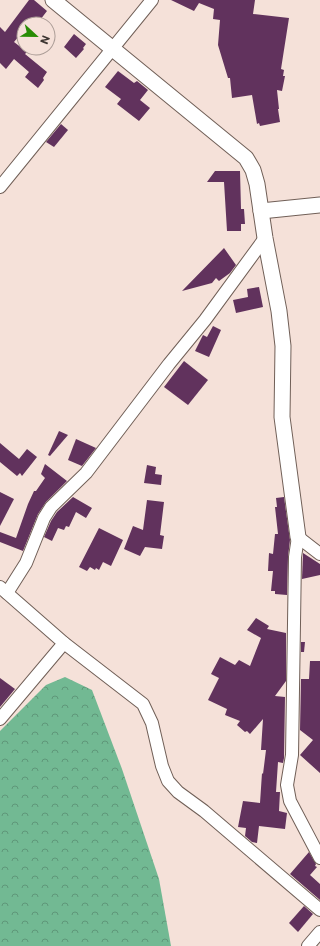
<svg xmlns="http://www.w3.org/2000/svg" width="320" height="946" viewBox="0 0 320 946" font-family="Commissioner,sans-serif">
  <style>
    .forest { fill: url(#forest-crowns) }
    .building { fill: #61325d }
    .lines { fill: none; stroke-linecap: round; stroke-linejoin: round }
    .minor-casing { stroke: #705f57; stroke-width: 14 }
    .tertiary-casing { stroke: #705f57; stroke-width: 17 }
    .minor { stroke: #fff; stroke-width: 12 }
    .tertiary { stroke: #fff; stroke-width: 15 }
  </style>
  <defs>
    <pattern id="forest-crowns" width="20" height="18" patternUnits="userSpaceOnUse"><rect width="20" height="18" fill="#72b993"/><path d="M2 6a3 3 0 1 1 6 0M12 15a3 3 0 1 1 6 0" fill="none" stroke="#5f9779"/></pattern>
  </defs>
  <rect width="100%" height="100%" fill="#f5e1d9"/>
  <polygon class="forest" points="65,677 92,690 122,769 159,879 171,946 0,946 0,731 46,685"/>
  <g class="building">
    <polygon points="29,0 34,0 47,11 37,24 24,24 24,30 14,42 27,52 25,54 47,72 43,78 44,80 38,88 25,77 29,72 14,59 6,69 0,63 0,27 5,32"/>
    <polygon points="171,0 255,0 253,14 289,18 281,69 284,70 283,76 285,76 282,91 277,90 279,109 278,109 280,122 260,126 259,123 257,124 252,95 232,98 230,78 228,78 218,45 220,20 213,19 214,9 199,3 194,11"/>
    <polygon points="74,34 86,44 83,48 84,49 76,58 64,47"/>
    <polygon points="118,71 134,83 137,81 148,90 140,100 150,108 139,121 117,104 121,99 105,87"/>
    <polygon points="61,124 68,130 54,147 46,142"/>
    <polygon points="215,171 240,171 241,209 244,209 245,224 241,224 241,231 227,231 224,182 207,182"/>
    <polygon points="224,248 236,265 230,273 219,281 216,278 212,283 182,291"/>
    <polygon points="259,287 263,307 236,313 233,300 248,297 247,289"/>
    <polygon points="213,326 221,330 209,357 195,351 203,335 207,337"/>
    <polygon points="184,361 208,380 188,405 164,387"/>
    <polygon points="59,431 68,435 50,456 48,455"/>
    <polygon points="76,439 96,448 82,466 68,460"/>
    <polygon points="0,443 19,459 27,449 37,457 22,476 20,473 17,476 0,462"/>
    <polygon points="45,464 67,481 46,502 38,514 23,551 0,542 0,532 16,538 28,504 34,491 36,491 45,478 41,474"/>
    <polygon points="147,465 156,467 155,474 162,475 161,485 144,483"/>
    <polygon points="0,492 14,499 0,526"/>
    <polygon points="73,497 92,508 86,518 76,512 69,527 66,526 64,530 58,528 52,541 44,537 51,521 57,512"/>
    <polygon points="284,497 290,540 288,557 287,595 275,594 275,591 271,591 273,571 268,571 269,553 273,554 275,534 278,534 275,507 277,507 276,498"/>
    <polygon points="147,500 164,502 160,535 164,536 162,549 145,547 140,556 124,549 133,526 143,530"/>
    <polygon points="99,528 123,540 111,566 103,562 99,570 96,568 95,570 90,567 87,571 79,567"/>
    <polygon points="303,553 320,564 320,575 302,579"/>
    <polygon points="256,618 269,626 267,629 286,633 286,681 275,696 285,697 284,758 283,763 278,762 276,792 280,792 279,811 287,813 285,829 259,826 257,843 252,842 245,836 246,828 238,827 243,801 260,803 262,773 263,774 266,750 261,750 263,719 250,734 247,731 245,732 237,725 240,721 225,715 227,709 208,700 219,678 211,674 220,657 235,665 239,660 250,666 261,638 247,630"/>
    <polygon points="301,642 305,642 304,652 301,652"/>
    <polygon points="310,661 320,661 320,773 300,755 313,740 300,730 301,679 309,679"/>
    <polygon points="0,678 15,689 0,707"/>
    <polygon points="309,852 316,864 315,866 317,867 310,875 320,884 320,900 290,874"/>
    <polygon points="304,906 313,914 298,932 289,923"/>
  </g>
  <g class="lines">
    <defs>
      <g id="minor">
        <polyline points="0,187 152,0"/>
        <polyline points="298,537 295,557 292,755 287,785 290,801 320,858"/>
        <polyline points="298,537 320,554"/>
        <polyline points="0,587 64,643 143,704 152,723 162,766 168,781 178,792 204,811 320,910"/>
        <polyline points="7,593 26,563 44,518 51,507 86,473 169,364 205,320 265,238"/>
        <polyline points="0,719 64,643"/>
        <polyline points="308,946 320,932"/>
      </g>
      <g id="tertiary">
        <polyline points="53,0 246,158 253,170 257,184 265,238 279,311 283,346 282,417 298,537"/>
        <polyline points="261,211 320,205"/>
      </g>
    </defs>
    <use href="#minor" class="minor-casing"/>
    <use href="#tertiary" class="tertiary-casing"/>
    <use href="#minor" class="minor"/>
    <use href="#tertiary" class="tertiary"/>
  </g>
  <g transform="translate(36 36) rotate(112)"><circle r="19" fill="#f5e1d9" stroke="#ab9c96"/>
  <path d="M0-3L7 15L0 10L-7 15Z" fill="#288c04"/>
  <text y="-6" font-size="11" font-weight="bold" text-anchor="middle" fill="#3d3531">N</text>
  </g>
</svg>
